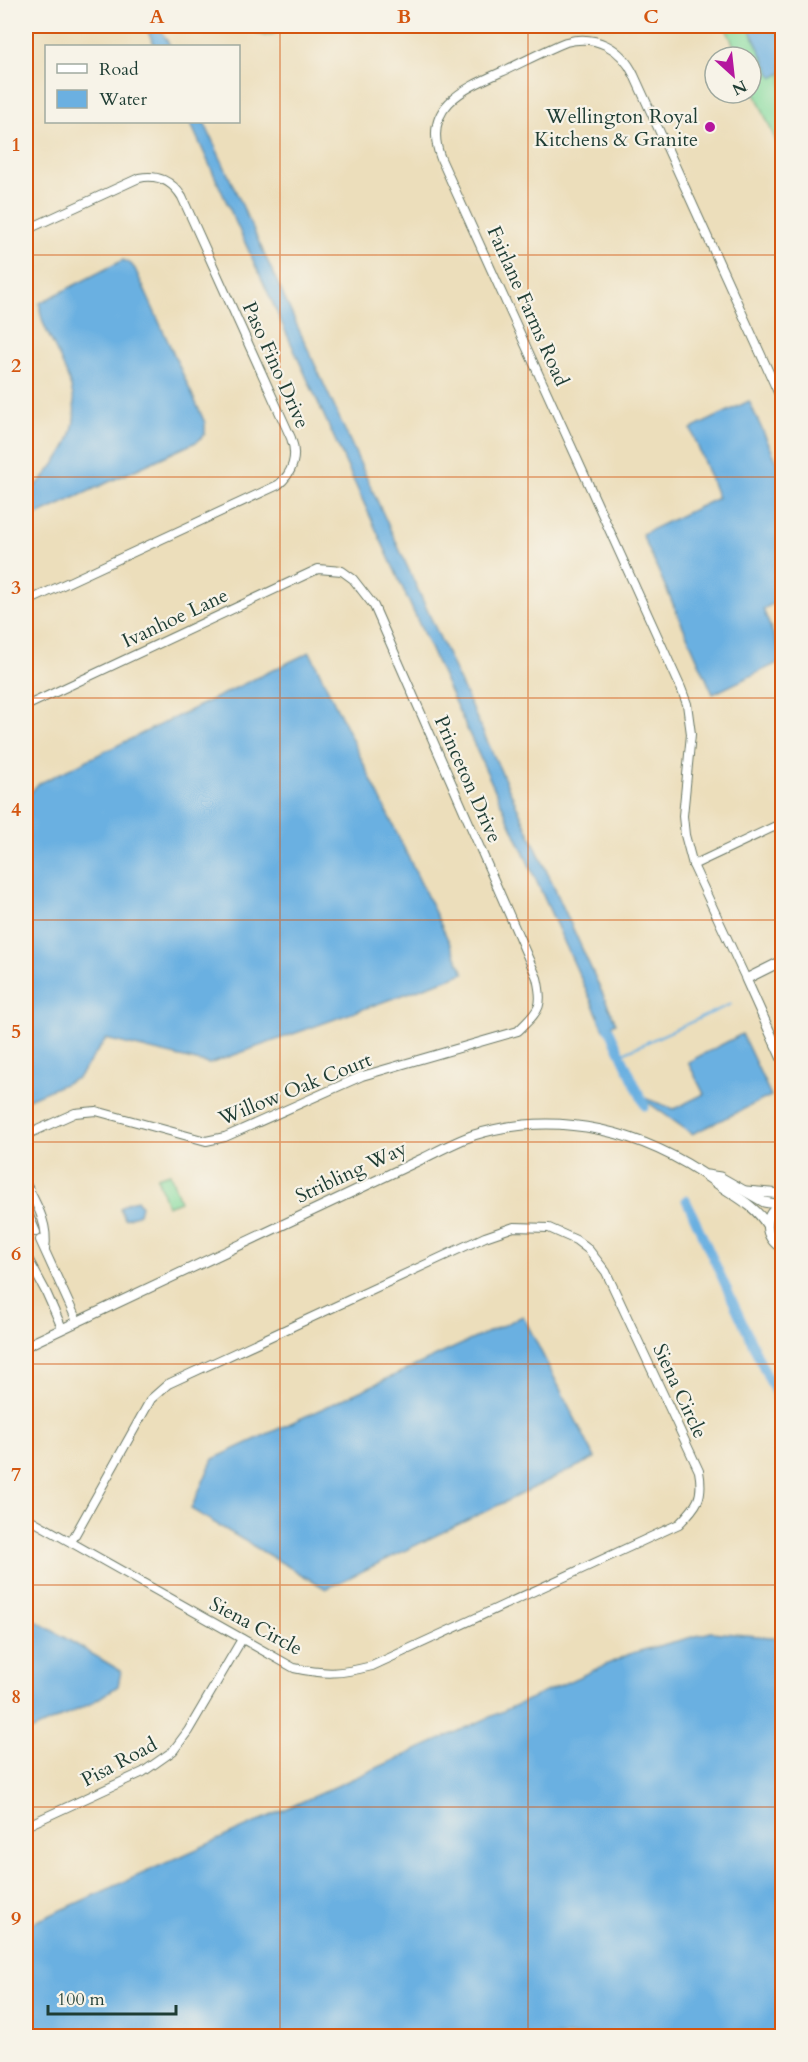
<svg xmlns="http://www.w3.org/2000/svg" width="808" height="2062" viewBox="0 0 808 2062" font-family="Cardo,serif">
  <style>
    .green { fill: #86db9f; stroke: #528c6a; stroke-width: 1.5 }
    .water { fill: #6bb0e1; stroke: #45768a; stroke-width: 1.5 }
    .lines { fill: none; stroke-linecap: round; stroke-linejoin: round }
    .stream { stroke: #6bb0e1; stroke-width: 2 }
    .canal { stroke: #6bb0e1; stroke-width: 9 }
    .minor-casing { stroke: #677563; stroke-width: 10 }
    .tertiary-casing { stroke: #677563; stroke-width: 11 }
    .minor { stroke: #fff; stroke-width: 8 }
    .tertiary { stroke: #fff; stroke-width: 9 }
    .grid { fill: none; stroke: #d45610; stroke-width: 1.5; stroke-opacity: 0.55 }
    .poi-dot { fill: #b5179e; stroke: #f7f3e8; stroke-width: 2 }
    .labels { text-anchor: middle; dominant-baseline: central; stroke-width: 4.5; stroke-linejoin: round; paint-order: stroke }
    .poi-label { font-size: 20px; fill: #1f3d34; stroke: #f7f3e8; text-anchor: end }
    .street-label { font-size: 20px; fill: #1f3d34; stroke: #f7f3e8 }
    .neatline { fill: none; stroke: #d45610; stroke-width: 2 }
    .grid-label { font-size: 20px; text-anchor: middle; font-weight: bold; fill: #d45610 }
  </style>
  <rect width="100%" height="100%" fill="#f7f3e8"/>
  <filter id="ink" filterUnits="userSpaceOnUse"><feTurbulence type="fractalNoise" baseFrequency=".0167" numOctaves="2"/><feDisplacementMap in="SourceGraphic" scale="12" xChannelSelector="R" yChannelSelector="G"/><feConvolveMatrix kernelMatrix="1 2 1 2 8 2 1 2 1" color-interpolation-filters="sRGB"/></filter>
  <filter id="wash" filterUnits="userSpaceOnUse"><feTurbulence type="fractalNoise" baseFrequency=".008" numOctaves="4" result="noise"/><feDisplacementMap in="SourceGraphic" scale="24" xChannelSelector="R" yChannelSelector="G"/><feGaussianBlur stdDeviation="1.35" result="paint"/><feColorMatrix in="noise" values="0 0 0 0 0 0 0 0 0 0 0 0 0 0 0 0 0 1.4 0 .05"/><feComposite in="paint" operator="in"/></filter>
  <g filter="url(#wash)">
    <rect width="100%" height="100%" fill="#ecdebb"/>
    <g class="green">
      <polygon points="253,26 282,26 275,33 265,36 257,33"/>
      <polygon points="725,26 782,26 782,155 751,84 751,57 739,57"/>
      <polygon points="170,1173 180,1201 167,1206 157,1177"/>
    </g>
    <g class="water">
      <polygon points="145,26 159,26 170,46 155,46"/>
      <polygon points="748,26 782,26 782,73 773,78"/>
      <polygon points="190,122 204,122 616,1023 604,1029"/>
      <path d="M 123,260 L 131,264 L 135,269 L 205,423 L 205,434 L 198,441 L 26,520 L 26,492 C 39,486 49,471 58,459 C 88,418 72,383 52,342 C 46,330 39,316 40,303 Z"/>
      <polygon points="749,401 782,473 782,599 763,609 782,656 782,661 713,694 642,534 718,498 691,429"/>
      <polygon points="310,652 464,973 209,1064 106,1039 78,1078 26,1100 26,798 38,784"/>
      <polygon points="742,1034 771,1096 692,1134 639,1096 674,1109 704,1094 688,1062"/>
      <polygon points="137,1200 141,1206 139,1214 125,1219 120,1208 129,1202"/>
      <polygon points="523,1316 595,1458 326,1589 191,1509 213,1459"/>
      <polygon points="26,1615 121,1671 118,1686 90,1704 26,1733"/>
      <polygon points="711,1632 782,1638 782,2036 26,2036 26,1926 632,1653"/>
    </g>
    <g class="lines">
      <polyline class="stream" points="621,1054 731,1004"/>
      <g class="canal">
        <polyline points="603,1016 645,1106"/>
        <polyline points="686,1200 782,1408"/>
      </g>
    </g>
  </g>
  <g filter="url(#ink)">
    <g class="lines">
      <defs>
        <g id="minor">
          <polyline points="26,41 28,26"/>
          <path d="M 26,230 L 139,178 C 157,174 172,181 182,197 L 291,438 C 298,456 293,473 278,485 L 26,602"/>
          <path d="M 26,706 L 318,569 L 342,571 L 353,579 L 374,606 L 537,978 C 544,1008 539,1010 518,1031 L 362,1076 L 225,1137 L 206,1141 L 96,1111 L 75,1113 L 26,1135"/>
          <polyline points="693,865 782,823"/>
          <path d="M 746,979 L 693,865 L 685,835 L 683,816 L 691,734 L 687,704 L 681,688 L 441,159 C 420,104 468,87 508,69 C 527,60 546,50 566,42 C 596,34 621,48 634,75 L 782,401"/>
          <path d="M 26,1184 C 37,1205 49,1225 45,1249"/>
          <polyline points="26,1209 36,1232"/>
          <polyline points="40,1240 77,1321"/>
          <polyline points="26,1255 46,1292 62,1328"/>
          <path d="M 26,1517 L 294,1668 C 326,1675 340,1674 372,1666 L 679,1524 C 697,1506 704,1498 699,1471 L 606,1272 L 589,1250 L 576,1240 L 549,1228 L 514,1227 L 485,1237 L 168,1384 L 151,1399 L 71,1542"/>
          <polyline points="26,1826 143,1772 173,1751 188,1731 242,1639"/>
        </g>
        <g id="tertiary">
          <polyline points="782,961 746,979 782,1059"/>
          <polyline points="707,1175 720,1177 764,1202 781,1205"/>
          <polyline points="746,1191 782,1194"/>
          <path d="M 782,1204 C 762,1214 763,1238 782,1248"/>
          <path d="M 26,1346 L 424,1158 C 440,1150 457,1141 474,1135 C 559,1109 644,1131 715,1182 C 734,1196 754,1204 767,1225"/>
        </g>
      </defs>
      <use href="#minor" class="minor-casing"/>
      <use href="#tertiary" class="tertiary-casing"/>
      <use href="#minor" class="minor"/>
      <use href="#tertiary" class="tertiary"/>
    </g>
  </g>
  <path class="grid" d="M 280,26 L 280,2036M 528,26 L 528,2036M 26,255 L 782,255M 26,477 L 782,477M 26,698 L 782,698M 26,920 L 782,920M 26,1142 L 782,1142M 26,1364 L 782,1364M 26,1585 L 782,1585M 26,1807 L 782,1807"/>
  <circle class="poi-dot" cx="710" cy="127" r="6"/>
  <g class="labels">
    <g class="poi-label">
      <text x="698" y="116">Wellington Royal<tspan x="698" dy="23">Kitchens &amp; Granite</tspan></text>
    </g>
    <g class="street-label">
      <text transform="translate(528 306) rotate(66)">Fairlane Farms Road</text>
      <text transform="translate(276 365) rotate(66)">Paso Fino Drive</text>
      <text transform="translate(175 618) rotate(-25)">Ivanhoe Lane</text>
      <text transform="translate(468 779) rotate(66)">Princeton Drive</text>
      <text transform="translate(295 1089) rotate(-22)">Willow Oak Court</text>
      <text transform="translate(351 1172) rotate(-25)">Stribling Way</text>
      <text transform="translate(680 1391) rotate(65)">Siena Circle</text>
      <text transform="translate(256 1626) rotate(28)">Siena Circle</text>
      <text transform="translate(119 1762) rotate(-28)">Pisa Road</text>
    </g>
  </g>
  <rect width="808" height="2062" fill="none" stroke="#f7f3e8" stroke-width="66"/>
  <rect x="45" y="45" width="195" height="78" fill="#f7f3e8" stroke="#a1aaa0" stroke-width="1.5"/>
  <rect x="57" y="64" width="30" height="9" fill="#ffffff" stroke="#a1aaa0" stroke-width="1.5"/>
  <text x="99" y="75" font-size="18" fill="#1f3d34">Road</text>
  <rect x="57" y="90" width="30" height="18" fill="#6bb0e1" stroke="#a1aaa0" stroke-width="1.5"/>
  <text x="99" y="105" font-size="18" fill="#1f3d34">Water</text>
  <g transform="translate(733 75) rotate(153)"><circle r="28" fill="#f7f3e8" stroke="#a1aaa0" stroke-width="1.5"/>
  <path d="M0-4.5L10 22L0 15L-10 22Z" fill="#b5179e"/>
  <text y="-9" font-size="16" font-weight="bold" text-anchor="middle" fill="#1f3d34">N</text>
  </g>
  <path d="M48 2005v9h128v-9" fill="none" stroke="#1f3d34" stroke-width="3"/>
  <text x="57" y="2005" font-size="18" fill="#1f3d34" stroke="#f7f3e8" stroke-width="4.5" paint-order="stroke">100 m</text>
  <rect x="33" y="33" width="742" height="1996" class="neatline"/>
  <g class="grid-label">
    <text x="157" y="23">A</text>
    <text x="404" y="23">B</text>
    <text x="651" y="23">C</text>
    <text x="16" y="151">1</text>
    <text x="16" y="372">2</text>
    <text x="16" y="594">3</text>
    <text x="16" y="816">4</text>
    <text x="16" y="1038">5</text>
    <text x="16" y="1260">6</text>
    <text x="16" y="1481">7</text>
    <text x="16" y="1703">8</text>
    <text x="16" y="1925">9</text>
  </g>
</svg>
